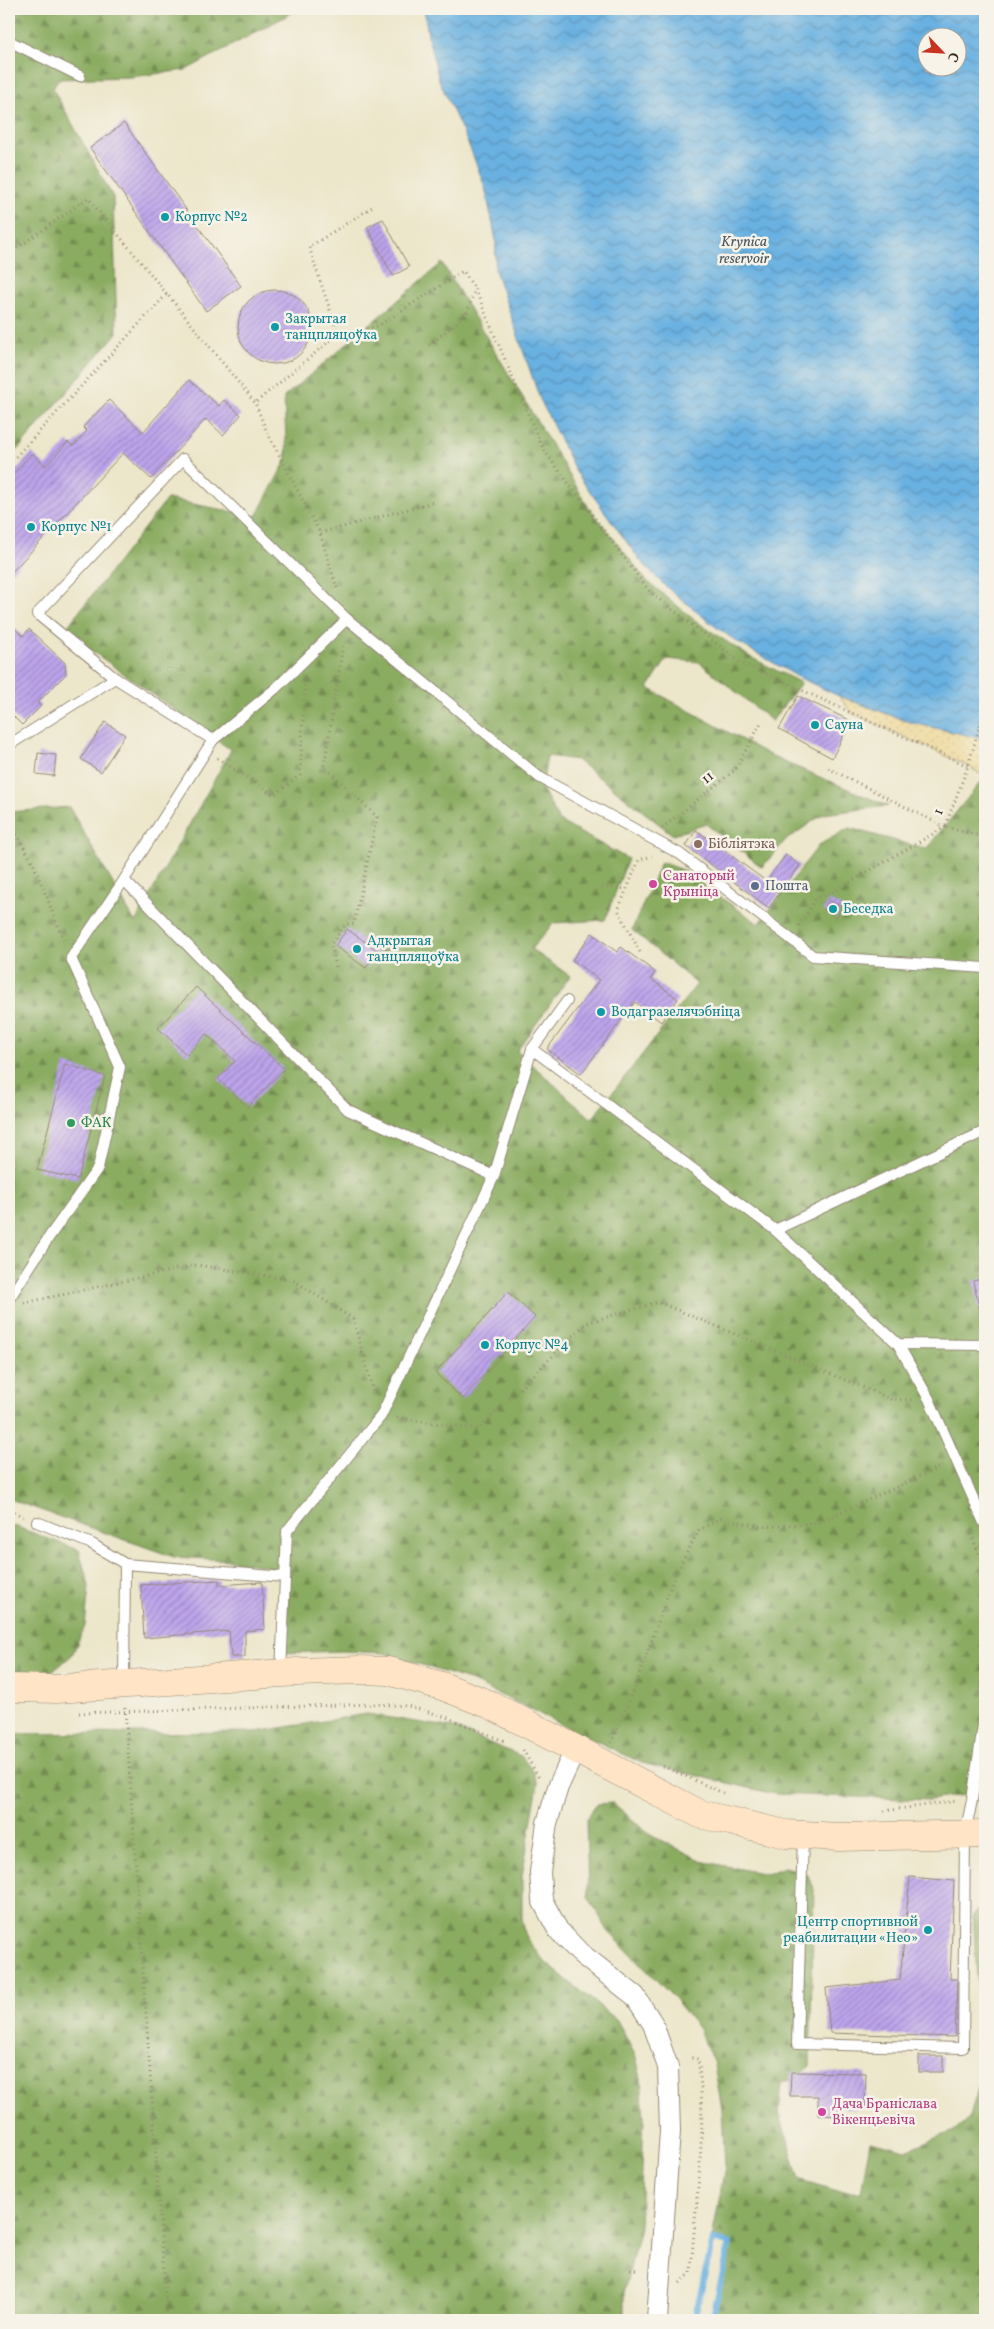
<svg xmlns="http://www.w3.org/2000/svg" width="994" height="2329" viewBox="0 0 994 2329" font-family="Vollkorn,serif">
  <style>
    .forest { fill: url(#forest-firs); stroke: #626b40 }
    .sand { fill: url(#sand-dots); stroke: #94825e }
    .water { fill: url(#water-waves); stroke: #526e80; fill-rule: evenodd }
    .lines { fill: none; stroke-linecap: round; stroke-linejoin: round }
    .stream { stroke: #69b1e1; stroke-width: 6 }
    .building { fill: url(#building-hatch) }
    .lane-casing { stroke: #948874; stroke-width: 12 }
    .street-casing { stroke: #948874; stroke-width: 22 }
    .secondary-casing { stroke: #948874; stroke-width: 29 }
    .path { stroke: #948874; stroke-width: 3; stroke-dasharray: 1 4; stroke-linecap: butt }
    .lane { stroke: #fff; stroke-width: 10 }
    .street { stroke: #fff; stroke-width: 20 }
    .secondary { stroke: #ffe4c6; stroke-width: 28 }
    .culture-dot { fill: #0f9aa8; stroke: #f7f3e8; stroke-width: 2 }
    .education-dot { fill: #8d6e63; stroke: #f7f3e8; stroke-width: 2 }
    .hotel-dot { fill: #d1479c; stroke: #f7f3e8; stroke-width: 2 }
    .service-dot { fill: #5c6f8a; stroke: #f7f3e8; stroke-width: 2 }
    .leisure-dot { fill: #2e9e5b; stroke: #f7f3e8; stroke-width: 2 }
    .labels { text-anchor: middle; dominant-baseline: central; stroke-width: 5; stroke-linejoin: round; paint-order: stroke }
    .culture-label { font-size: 14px; fill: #0d838f; stroke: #f7f3e8; text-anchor: start }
    .street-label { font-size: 14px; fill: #3b2a1e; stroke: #f7f3e8 }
    .education-label { font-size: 14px; fill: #785e54; stroke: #f7f3e8; text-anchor: start }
    .hotel-label { font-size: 14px; fill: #b23c85; stroke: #f7f3e8; text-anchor: start }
    .service-label { font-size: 14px; fill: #4e5e75; stroke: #f7f3e8; text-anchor: start }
    .leisure-label { font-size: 14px; fill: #27864d; stroke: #f7f3e8; text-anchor: start }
    .water-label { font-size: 15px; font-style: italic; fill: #4b5962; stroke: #f7f3e8 }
  </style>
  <defs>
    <pattern id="forest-firs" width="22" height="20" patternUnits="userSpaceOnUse" patternTransform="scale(1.25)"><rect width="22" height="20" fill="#8aac61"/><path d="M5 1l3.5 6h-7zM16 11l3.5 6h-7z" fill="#728c4f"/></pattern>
    <pattern id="sand-dots" width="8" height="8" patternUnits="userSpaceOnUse" patternTransform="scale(1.25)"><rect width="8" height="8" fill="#eeda9e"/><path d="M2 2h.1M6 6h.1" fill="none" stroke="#cdbb88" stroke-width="1.8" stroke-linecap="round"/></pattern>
    <pattern id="water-waves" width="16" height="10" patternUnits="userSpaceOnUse" patternTransform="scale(1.25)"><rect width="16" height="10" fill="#69b1e1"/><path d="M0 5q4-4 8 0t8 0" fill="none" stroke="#5890b6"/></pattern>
    <pattern id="building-hatch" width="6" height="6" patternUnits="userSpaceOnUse" patternTransform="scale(1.25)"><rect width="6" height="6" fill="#bda4ec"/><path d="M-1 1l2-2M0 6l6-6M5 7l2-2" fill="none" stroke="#9b86bf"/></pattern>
  </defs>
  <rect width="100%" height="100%" fill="#f7f3e8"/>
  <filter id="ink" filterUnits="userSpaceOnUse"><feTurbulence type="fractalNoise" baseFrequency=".02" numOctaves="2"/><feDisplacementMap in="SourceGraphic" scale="10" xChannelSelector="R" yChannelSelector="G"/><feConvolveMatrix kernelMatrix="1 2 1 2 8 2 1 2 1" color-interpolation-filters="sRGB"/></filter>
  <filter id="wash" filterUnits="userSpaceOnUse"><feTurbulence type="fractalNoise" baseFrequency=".0096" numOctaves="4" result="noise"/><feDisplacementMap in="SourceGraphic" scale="20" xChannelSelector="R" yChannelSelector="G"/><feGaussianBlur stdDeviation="1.12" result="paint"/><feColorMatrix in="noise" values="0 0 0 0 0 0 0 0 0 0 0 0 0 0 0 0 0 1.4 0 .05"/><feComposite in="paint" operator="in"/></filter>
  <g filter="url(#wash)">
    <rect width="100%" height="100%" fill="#ece6ca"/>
    <g class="forest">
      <polygon points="9,9 299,9 186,70 131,77 58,79 53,89 113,197 117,333 9,460"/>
      <polygon points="442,263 588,506 646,580 697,622 750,657 801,683 772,721 699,662 667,659 648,688 775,758 888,806 823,814 785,841 762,867 706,824 673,835 577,760 547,756 542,788 559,821 628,859 605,920 554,923 531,949 570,976 517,1051 592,1119 697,984 632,930 661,862 682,870 759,924 819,845 849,828 926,849 985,777 985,1792 929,1800 775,1794 642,1763 469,1680 384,1653 341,1651 285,1653 290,1571 230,1560 174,1557 9,1499 9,812 69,807 135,922 231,750 64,631 167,499 256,516 287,459 284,397"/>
      <polygon points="9,1524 79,1550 89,1586 85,1626 72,1655 51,1673 9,1671"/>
      <polygon points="367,1714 454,1728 521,1756 533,1771 538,1784 522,1876 522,1918 526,1938 546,1963 617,2020 636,2057 641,2078 644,2116 640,2227 624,2293 624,2320 9,2320 9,1734 255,1732"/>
      <polygon points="613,1803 652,1836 705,1862 767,1874 784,1867 798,1870 808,1876 814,1888 810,2066 800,2076 782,2083 779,2113 799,2179 841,2192 861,2192 870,2141 906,2150 954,2131 970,2117 983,2069 973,1915 985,1902 985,2320 712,2320 730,2244 712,2240 725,2166 722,2110 714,2064 699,2029 675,1999 608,1931 588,1896 586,1819 597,1804"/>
    </g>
    <polygon class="sand" points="839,696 909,722 985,739 985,777 968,766 852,713"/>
    <path class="water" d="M 424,9 L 985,9 L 985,739 L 909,722 L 839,696 L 800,678 L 739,643 L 712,624 L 663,584 L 639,559 L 576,472 L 540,399 L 495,270 L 496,240 L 485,187 L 471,150 L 439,80 L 429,41 ZM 926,38 L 956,38 L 956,68 L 926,68 Z"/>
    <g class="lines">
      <polyline class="stream" points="711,2320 695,2316 713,2240 730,2243 712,2320"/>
    </g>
    <g id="blocks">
      <g class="building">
        <polygon points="124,123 241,286 206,311 90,148"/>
        <polygon points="383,219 409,267 393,276 367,227"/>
        <circle cx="275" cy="327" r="37"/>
        <polygon points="189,380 219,406 224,400 241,415 223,435 206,419 151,479 123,453 9,575 9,478 32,453 46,466 68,442 73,446 87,431 83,427 109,400 143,432"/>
        <polygon points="9,623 23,636 29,629 65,663 66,674 37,703 41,706 22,725 9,712"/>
        <polygon points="798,696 851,721 832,758 779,729"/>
        <polygon points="105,722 125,735 101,772 81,759"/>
        <polygon points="38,753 56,755 54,776 36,774"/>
        <polygon points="696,830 766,881 786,855 800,865 769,908 686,846"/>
        <polygon points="829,900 842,907 836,918 823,910"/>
        <polygon points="347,929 378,951 366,968 335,946"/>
        <polygon points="592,933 617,952 621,947 655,972 651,979 678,999 661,1022 635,1002 581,1074 547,1049 599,980 572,960"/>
        <rect x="386" y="939" width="10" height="10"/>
        <polygon points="196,987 284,1069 248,1107 218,1079 235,1061 206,1034 187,1055 158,1028"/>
        <polygon points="65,1064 105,1076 78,1179 37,1170"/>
        <polygon points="985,1278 985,1318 982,1319 973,1281"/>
        <polygon points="508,1292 535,1317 463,1399 435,1373"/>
        <polygon points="219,1580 219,1585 262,1582 265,1629 245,1631 245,1657 231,1657 229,1631 144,1638 141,1585"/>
        <polygon points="910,1877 954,1881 950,1979 957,1979 955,2037 830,2033 826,1988 900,1980"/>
        <rect x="919" y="2056" width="24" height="16"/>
        <polygon points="791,2072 866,2073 865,2109 844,2109 844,2099 837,2098 837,2116 818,2115 818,2096 790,2096"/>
      </g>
    </g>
  </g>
  <g filter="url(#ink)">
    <use href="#blocks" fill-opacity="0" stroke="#948874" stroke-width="1"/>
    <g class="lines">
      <defs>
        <g id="lane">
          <polyline points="9,41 80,76"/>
          <polyline points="115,678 37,614 183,459 347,619 539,777 680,854 813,956 985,968"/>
          <polyline points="9,745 115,678 213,740"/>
          <polyline points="124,880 348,1110 494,1176"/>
          <polyline points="532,1049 775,1230 898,1344 985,1345"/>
          <polyline points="775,1230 985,1131"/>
          <polyline points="9,1299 49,1237 98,1168 120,1067 71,958 124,880 213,740 275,689 347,619"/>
          <polyline points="898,1344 929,1399 985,1525"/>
          <polyline points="37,1522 92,1544 125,1564"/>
          <polyline points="281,1673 287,1531 381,1416 494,1176 532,1049 567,1001"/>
          <polyline points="124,1684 125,1564 285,1577"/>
          <polyline points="803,1835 797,2044 963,2048 965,1834 972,1800 985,1712"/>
        </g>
        <polyline id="street" points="575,1750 558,1787 547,1823 540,1872 542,1900 558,1930 580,1953 635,1996 653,2024 668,2067 670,2131 657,2320"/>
        <polyline id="secondary" points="9,1688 57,1689 297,1672 360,1670 388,1671 442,1686 491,1705 700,1814 786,1834 839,1837 985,1834"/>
      </defs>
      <use href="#lane" class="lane-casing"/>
      <use href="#street" class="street-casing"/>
      <use href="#secondary" class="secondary-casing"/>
      <g class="path">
        <polyline points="9,254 88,198 167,294"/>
        <polyline points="338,334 309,247 374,206"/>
        <polyline points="429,345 466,315 475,289"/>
        <polyline points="9,464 167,294 255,403"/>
        <polyline points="320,533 434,502"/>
        <polyline points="337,588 320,533 267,432 255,403 338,334 378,326 463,271 475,289 543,449 650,592 740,662 968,766"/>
        <polyline points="983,715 968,766 945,827 985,837"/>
        <polyline points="217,758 274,795 300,775 305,680"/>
        <polyline points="9,821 33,863 65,943"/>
        <polyline points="662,828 735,770 762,721"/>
        <polyline points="602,887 627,889"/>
        <polyline points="799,926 816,898 831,893 945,827 828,768"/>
        <polyline points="640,952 618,910 639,860 652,856"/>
        <polyline points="336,967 331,944 346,924 354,924 377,817 324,766 343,645"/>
        <polyline points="24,1303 197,1265 293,1280 353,1319 374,1394"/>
        <polyline points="397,1418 479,1429 586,1323 658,1302 891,1399 913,1400"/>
        <polyline points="976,1467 985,1468"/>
        <polyline points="9,1510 25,1517"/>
        <polyline points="971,1534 979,1554 985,1558"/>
        <polyline points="125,1708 167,2320"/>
        <polyline points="79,1713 375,1704 408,1706 446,1717 504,1741"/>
        <polyline points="611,1743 636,1684 674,1577 699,1530 721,1518 763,1527 818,1523 942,1466"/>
        <polyline points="523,1750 539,1778"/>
        <polyline points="663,1766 723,1793"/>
        <polyline points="884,1811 957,1801"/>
        <polyline points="630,2269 640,2270"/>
        <path d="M 680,2283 L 691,2273 C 695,2202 708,2130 698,2059 L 688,2057"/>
      </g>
      <use href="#lane" class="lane"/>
      <use href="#street" class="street"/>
      <use href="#secondary" class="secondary"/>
    </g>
  </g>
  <g class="culture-dot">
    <circle cx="165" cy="217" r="5"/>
    <circle cx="275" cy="327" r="5"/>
    <circle cx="31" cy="527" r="5"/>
    <circle cx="815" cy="725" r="5"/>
    <circle cx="833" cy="909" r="5"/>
    <circle cx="357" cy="949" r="5"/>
    <circle cx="601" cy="1012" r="5"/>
    <circle cx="485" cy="1345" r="5"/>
    <circle cx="928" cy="1930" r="5"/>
  </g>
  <circle class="education-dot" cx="698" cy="844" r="5"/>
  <g class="hotel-dot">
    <circle cx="653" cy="884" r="5"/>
    <circle cx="822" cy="2112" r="5"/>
  </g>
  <circle class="service-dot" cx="755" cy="886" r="5"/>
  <circle class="leisure-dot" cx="71" cy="1123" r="5"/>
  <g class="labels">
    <g class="culture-label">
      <text x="175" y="217">Корпус №2</text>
      <text x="285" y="319">Закрытая<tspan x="285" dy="16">танцпляцоўка</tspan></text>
      <text x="41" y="527">Корпус №1</text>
      <text x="825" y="725">Сауна</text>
      <text x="843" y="909">Беседка</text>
      <text x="367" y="941">Адкрытая<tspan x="367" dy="16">танцпляцоўка</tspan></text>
      <text x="611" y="1012">Водагразелячэбніца</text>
      <text x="495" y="1345">Корпус №4</text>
      <text x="918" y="1922" text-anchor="end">Центр спортивной<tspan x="918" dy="16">реабилитации «Нео»</tspan></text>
    </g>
    <g class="street-label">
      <text transform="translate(708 778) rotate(-39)">11</text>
      <text transform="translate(939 812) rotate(-69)">1</text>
    </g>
    <g class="education-label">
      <text x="708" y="844">Бібліятэка</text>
    </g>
    <g class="hotel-label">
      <text x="663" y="876">Санаторый<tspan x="663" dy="16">Крыніца</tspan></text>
      <text x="832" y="2104">Дача Браніслава<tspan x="832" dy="16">Вікенцьевіча</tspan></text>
    </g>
    <g class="service-label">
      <text x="765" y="886">Пошта</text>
    </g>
    <g class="leisure-label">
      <text x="81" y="1123">ФАК</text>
    </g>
    <g class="water-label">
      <text x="744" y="242">Krynica<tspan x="744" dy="17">reservoir</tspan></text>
    </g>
  </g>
  <rect width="994" height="2329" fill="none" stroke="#f7f3e8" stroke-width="30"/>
  <g transform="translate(942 52) rotate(115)"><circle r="24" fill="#f7f3e8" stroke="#aca397"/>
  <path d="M0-4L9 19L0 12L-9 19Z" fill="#c8321e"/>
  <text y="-8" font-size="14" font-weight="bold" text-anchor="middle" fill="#3b2a1e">С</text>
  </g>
</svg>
